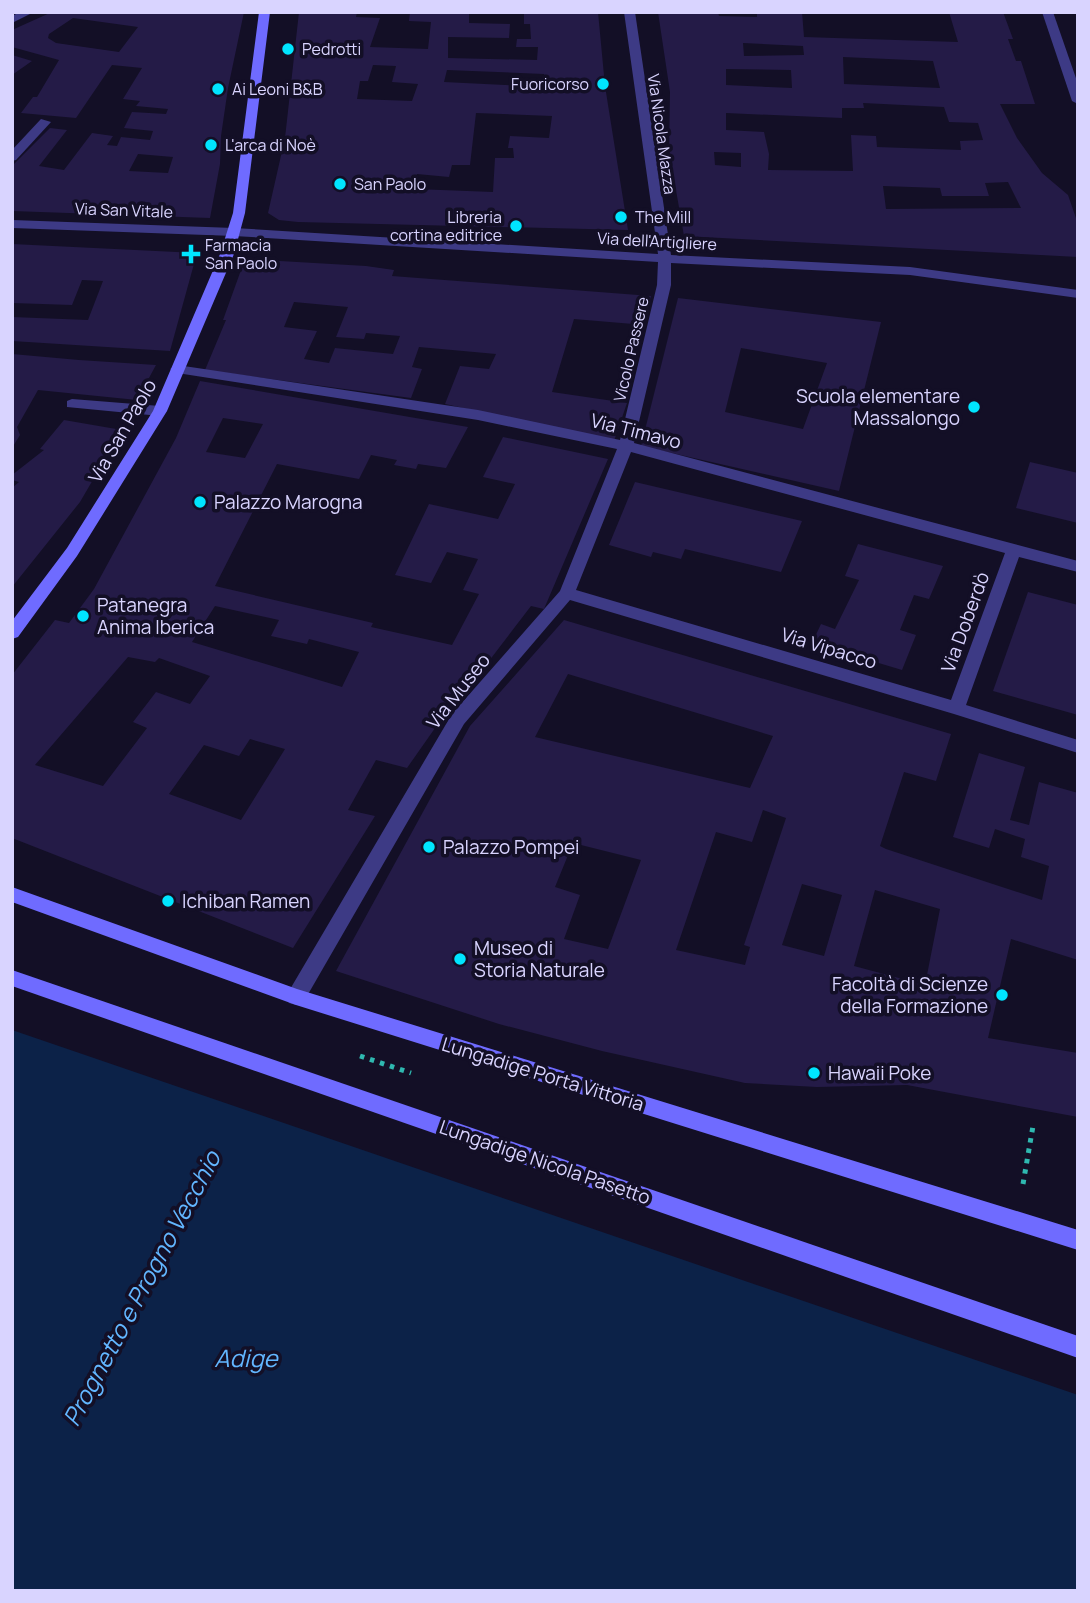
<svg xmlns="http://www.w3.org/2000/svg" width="1090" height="1603" viewBox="0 0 1090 1603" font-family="Manrope,sans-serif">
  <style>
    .water { fill: #0c2248 }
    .building { fill: #241b47; fill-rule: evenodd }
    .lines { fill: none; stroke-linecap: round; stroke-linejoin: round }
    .path { stroke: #2fb8b0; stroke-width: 5; stroke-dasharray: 4.5 6; stroke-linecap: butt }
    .lane { fill: #3d3a85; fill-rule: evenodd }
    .street { fill: #3d3a85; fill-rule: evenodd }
    .secondary { fill: #6f6bff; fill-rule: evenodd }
    .poi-dot { fill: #00e5ff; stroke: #130f26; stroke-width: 2.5 }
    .labels { text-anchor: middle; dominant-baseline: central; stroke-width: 7; stroke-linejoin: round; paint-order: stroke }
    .far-poi-label { font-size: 16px; fill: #d9d4ff; stroke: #130f26; text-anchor: start }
    .far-street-label { font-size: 16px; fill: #d9d4ff; stroke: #130f26 }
    .poi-label { font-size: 19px; fill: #d9d4ff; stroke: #130f26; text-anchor: start }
    .street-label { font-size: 19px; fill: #d9d4ff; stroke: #130f26 }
    .near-water-label { font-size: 24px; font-style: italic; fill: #62b6ff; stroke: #130f26 }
  </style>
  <rect width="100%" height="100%" fill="#130f26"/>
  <polygon class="water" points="12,1030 1078,1395 1078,1591 12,1591"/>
  <g class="building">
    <path d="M 52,12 L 244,12 L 228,88 L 221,136 L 220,164 L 210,218 L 12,211 L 12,166 L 50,128 L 67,130 L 39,166 L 64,170 L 92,133 L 113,136 L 107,145 L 117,146 L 121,137 L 150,140 L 153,131 L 124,128 L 132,112 L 166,114 L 168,109 L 136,106 L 140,101 L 123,99 L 142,68 L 112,65 L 76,118 L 21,113 L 33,97 L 37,97 L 59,60 L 12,47 L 12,30 ZM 73,18 L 138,27 L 119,52 L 56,43 L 48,38 L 49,34 ZM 138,154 L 173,157 L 168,173 L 129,171 Z"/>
    <path d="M 299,12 L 357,12 L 356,17 L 380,18 L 370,47 L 428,49 L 431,22 L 409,21 L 410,12 L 469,12 L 469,23 L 510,24 L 509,38 L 448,37 L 448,58 L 537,60 L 538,47 L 516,47 L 517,39 L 531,39 L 530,24 L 524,24 L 524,12 L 598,12 L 605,86 L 628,230 L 298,222 L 279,220 L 268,213 L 285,138 ZM 373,65 L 396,66 L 392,82 L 418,84 L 412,101 L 357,99 L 360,81 L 368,81 ZM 447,70 L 544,74 L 545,87 L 444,82 ZM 476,113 L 552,116 L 549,138 L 510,136 L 508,148 L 513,148 L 514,158 L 495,158 L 493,192 L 415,189 L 417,174 L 449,177 L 452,165 L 470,165 Z"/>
    <path d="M 658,12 L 718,12 L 719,16 L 757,17 L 757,12 L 802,12 L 804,37 L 958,42 L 949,12 L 1003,12 L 1013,39 L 1008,39 L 1016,61 L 1021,61 L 1035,104 L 1000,104 L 1017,138 L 1042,173 L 1068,195 L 1078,224 L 1078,257 L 684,236 L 669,150 L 670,92 ZM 743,43 L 803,46 L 804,55 L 744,56 ZM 843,57 L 933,61 L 940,88 L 844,84 ZM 726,69 L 791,70 L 792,88 L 726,85 ZM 863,103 L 944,107 L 949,122 L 978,123 L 983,140 L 960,141 L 961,150 L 877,147 L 876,136 L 851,135 L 853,171 L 768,170 L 769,154 L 764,132 L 726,130 L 726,113 L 842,118 L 842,108 L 864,108 ZM 714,152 L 741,153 L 741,167 L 715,165 ZM 1008,182 L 1021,208 L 886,209 L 883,186 L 940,188 L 942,196 L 989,196 L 985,183 Z"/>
    <polygon points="12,55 32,61 12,75"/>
    <polygon points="12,244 197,253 170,351 12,341 12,317 88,320 103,281 82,280 72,305 12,303"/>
    <path d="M 245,259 L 366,266 L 394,270 L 392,276 L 651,296 L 645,325 L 574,319 L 552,392 L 627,403 L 614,441 L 445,404 L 460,366 L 489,369 L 496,354 L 419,347 L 412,367 L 422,369 L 411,398 L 205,370 L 226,320 L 223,320 ZM 294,302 L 348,307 L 336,337 L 364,339 L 366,333 L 400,336 L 393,354 L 335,348 L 329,363 L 304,359 L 317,331 L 284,327 Z"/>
    <path d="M 678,298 L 881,322 L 839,491 L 641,446 ZM 741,348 L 827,363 L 803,429 L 725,412 Z"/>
    <polygon points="12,354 79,360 156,365 137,400 38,390 17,427 20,435 12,448"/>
    <path d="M 200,381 L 468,427 L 446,468 L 418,464 L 416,469 L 394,465 L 397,460 L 371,455 L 359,479 L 277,464 L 215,586 L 373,623 L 371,627 L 452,645 L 479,594 L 463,590 L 478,559 L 447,552 L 431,583 L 395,575 L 429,504 L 498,519 L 515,484 L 483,477 L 503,437 L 608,459 L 544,609 L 531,606 L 466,691 L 447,711 L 407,768 L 376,760 L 348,810 L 375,816 L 293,948 L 12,838 L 12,675 L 55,620 L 69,623 L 94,589 L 176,438 ZM 223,418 L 263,424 L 245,458 L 206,452 ZM 215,606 L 279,620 L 271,636 L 307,644 L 309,639 L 359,652 L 342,687 L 192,642 ZM 128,657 L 155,662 L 159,658 L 210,676 L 190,704 L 156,692 L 133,722 L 147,728 L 103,786 L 35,765 ZM 250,739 L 285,749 L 241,820 L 169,794 L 204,745 L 239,756 Z"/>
    <polygon points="64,420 122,430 80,502 12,587 12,488 19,482 12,480 12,475 44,450 40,449"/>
    <polygon points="1030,462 1078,473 1078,523 1016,508"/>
    <polygon points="635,482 802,521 781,572 685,549 681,559 653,552 651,557 609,545"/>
    <polygon points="858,544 943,566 929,599 914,595 900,630 916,635 902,670 812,643 821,624 835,629 859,580 845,576"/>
    <polygon points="1028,592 1078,605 1078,715 993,691"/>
    <path d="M 564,620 L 951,734 L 936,781 L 904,772 L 880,846 L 886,849 L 1042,900 L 1049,866 L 1021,857 L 1025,839 L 995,829 L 989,848 L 953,837 L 979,753 L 1025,767 L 1010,820 L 1029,825 L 1039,782 L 1078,793 L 1078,960 L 1011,939 L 988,1038 L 1078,1053 L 1078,1117 L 907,1085 L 817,1087 L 745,1083 L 602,1051 L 499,1024 L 336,971 L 470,726 ZM 568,674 L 773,736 L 750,788 L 535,737 ZM 763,810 L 786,818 L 744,945 L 750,947 L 745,965 L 676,950 L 716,832 L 752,842 ZM 573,843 L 641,860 L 608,949 L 564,939 L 580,895 L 555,887 ZM 802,884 L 842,895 L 824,956 L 782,945 ZM 875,890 L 940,909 L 925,985 L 854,966 Z"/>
  </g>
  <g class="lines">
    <g class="path">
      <polyline points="360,1056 411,1073"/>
      <polyline points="1023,1184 1033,1126"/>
    </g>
    <g class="lane">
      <polygon points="41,119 51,122 16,160 12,161 12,150"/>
      <polygon points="72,399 160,406 167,411 160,416 67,407 67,401"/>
    </g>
    <g class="street">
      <polygon points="20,12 34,12 12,23 12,16"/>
      <path d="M 624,12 L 635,12 L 671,255 L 910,267 L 1078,290 L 1078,298 L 910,275 L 671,263 L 671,285 L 634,443 L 1078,561 L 1078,572 L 1019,557 L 966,705 L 1078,740 L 1078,753 L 954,714 L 570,600 L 464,724 L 303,1003 L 296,1005 L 289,1003 L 286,997 L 289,991 L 452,714 L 560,591 L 617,449 L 478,420 L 177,373 L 170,369 L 177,365 L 478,410 L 620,440 L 657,285 L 658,262 L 234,236 L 12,228 L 12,220 L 234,228 L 658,254 ZM 631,452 L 1005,553 L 951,700 L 576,590 Z"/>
      <polygon points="1042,12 1053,12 1078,84 1078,104 1072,101"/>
    </g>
    <g class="secondary">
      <polygon points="259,12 270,12 245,213 234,254 167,411 77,556 18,637 12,639 12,621 67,548 153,411 220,254 233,213"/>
      <polygon points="12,887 297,989 1078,1230 1078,1250 296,1005 12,902"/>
      <polygon points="12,970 1078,1336 1078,1358 12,986"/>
    </g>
  </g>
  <g class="poi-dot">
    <circle cx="288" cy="49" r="7"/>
    <circle cx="603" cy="84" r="7"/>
    <circle cx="218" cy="89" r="7"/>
    <circle cx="211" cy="145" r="7"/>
    <circle cx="340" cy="184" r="7"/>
    <circle cx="621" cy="217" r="7"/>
    <circle cx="516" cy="226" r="7"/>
    <path d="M187.5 243.5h7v7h7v7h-7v7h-7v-7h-7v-7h7z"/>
    <circle cx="974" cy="407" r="7"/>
    <circle cx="200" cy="502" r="7"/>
    <circle cx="83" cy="616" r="7"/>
    <circle cx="429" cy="847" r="7"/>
    <circle cx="168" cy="901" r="7"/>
    <circle cx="460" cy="959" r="7"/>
    <circle cx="1002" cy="995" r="7"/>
    <circle cx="814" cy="1073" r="7"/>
  </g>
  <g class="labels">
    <g class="far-poi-label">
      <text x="302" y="49">Pedrotti</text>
      <text x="589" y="84" text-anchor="end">Fuoricorso</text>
      <text x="232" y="89">Ai Leoni B&amp;B</text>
      <text x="225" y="145">L'arca di Noè</text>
      <text x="354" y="184">San Paolo</text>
      <text x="502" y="217" text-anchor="end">Libreria<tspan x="502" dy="18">cortina editrice</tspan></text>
      <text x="635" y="217">The Mill</text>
      <text x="205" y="245">Farmacia<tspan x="205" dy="18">San Paolo</tspan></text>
    </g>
    <g class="far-street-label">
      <text transform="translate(662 134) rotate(82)">Via Nicola Mazza</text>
      <text transform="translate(124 210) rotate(2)">Via San Vitale</text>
      <text transform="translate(657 241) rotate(3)">Via dell'Artigliere</text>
      <text transform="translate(631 349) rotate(-77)">Vicolo Passere</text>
    </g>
    <g class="poi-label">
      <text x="960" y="396" text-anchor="end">Scuola elementare<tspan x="960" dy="22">Massalongo</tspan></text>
      <text x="214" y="502">Palazzo Marogna</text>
      <text x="97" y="605">Patanegra<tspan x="97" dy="22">Anima Iberica</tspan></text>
      <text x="443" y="847">Palazzo Pompei</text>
      <text x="182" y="901">Ichiban Ramen</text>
      <text x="474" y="948">Museo di<tspan x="474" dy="22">Storia Naturale</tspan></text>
      <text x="988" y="984" text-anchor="end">Facoltà di Scienze<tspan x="988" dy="22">della Formazione</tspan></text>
      <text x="828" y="1073">Hawaii Poke</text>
    </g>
    <g class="street-label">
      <text transform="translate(122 431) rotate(-60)">Via San Paolo</text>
      <text transform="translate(636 431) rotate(14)">Via Timavo</text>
      <text transform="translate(965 622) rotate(-70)">Via Doberdò</text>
      <text transform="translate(829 648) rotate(17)">Via Vipacco</text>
      <text transform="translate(458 691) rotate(-52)">Via Museo</text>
      <text transform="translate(543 1074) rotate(17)">Lungadige Porta Vittoria</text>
      <text transform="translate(545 1162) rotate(19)">Lungadige Nicola Pasetto</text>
    </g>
    <g class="near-water-label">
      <text transform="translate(141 1288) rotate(-62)">Prognetto e Progno Vecchio</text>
      <text x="246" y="1357">Adige</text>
    </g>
  </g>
  <rect width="1090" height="1603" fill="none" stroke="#d9d4ff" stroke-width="28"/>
</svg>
